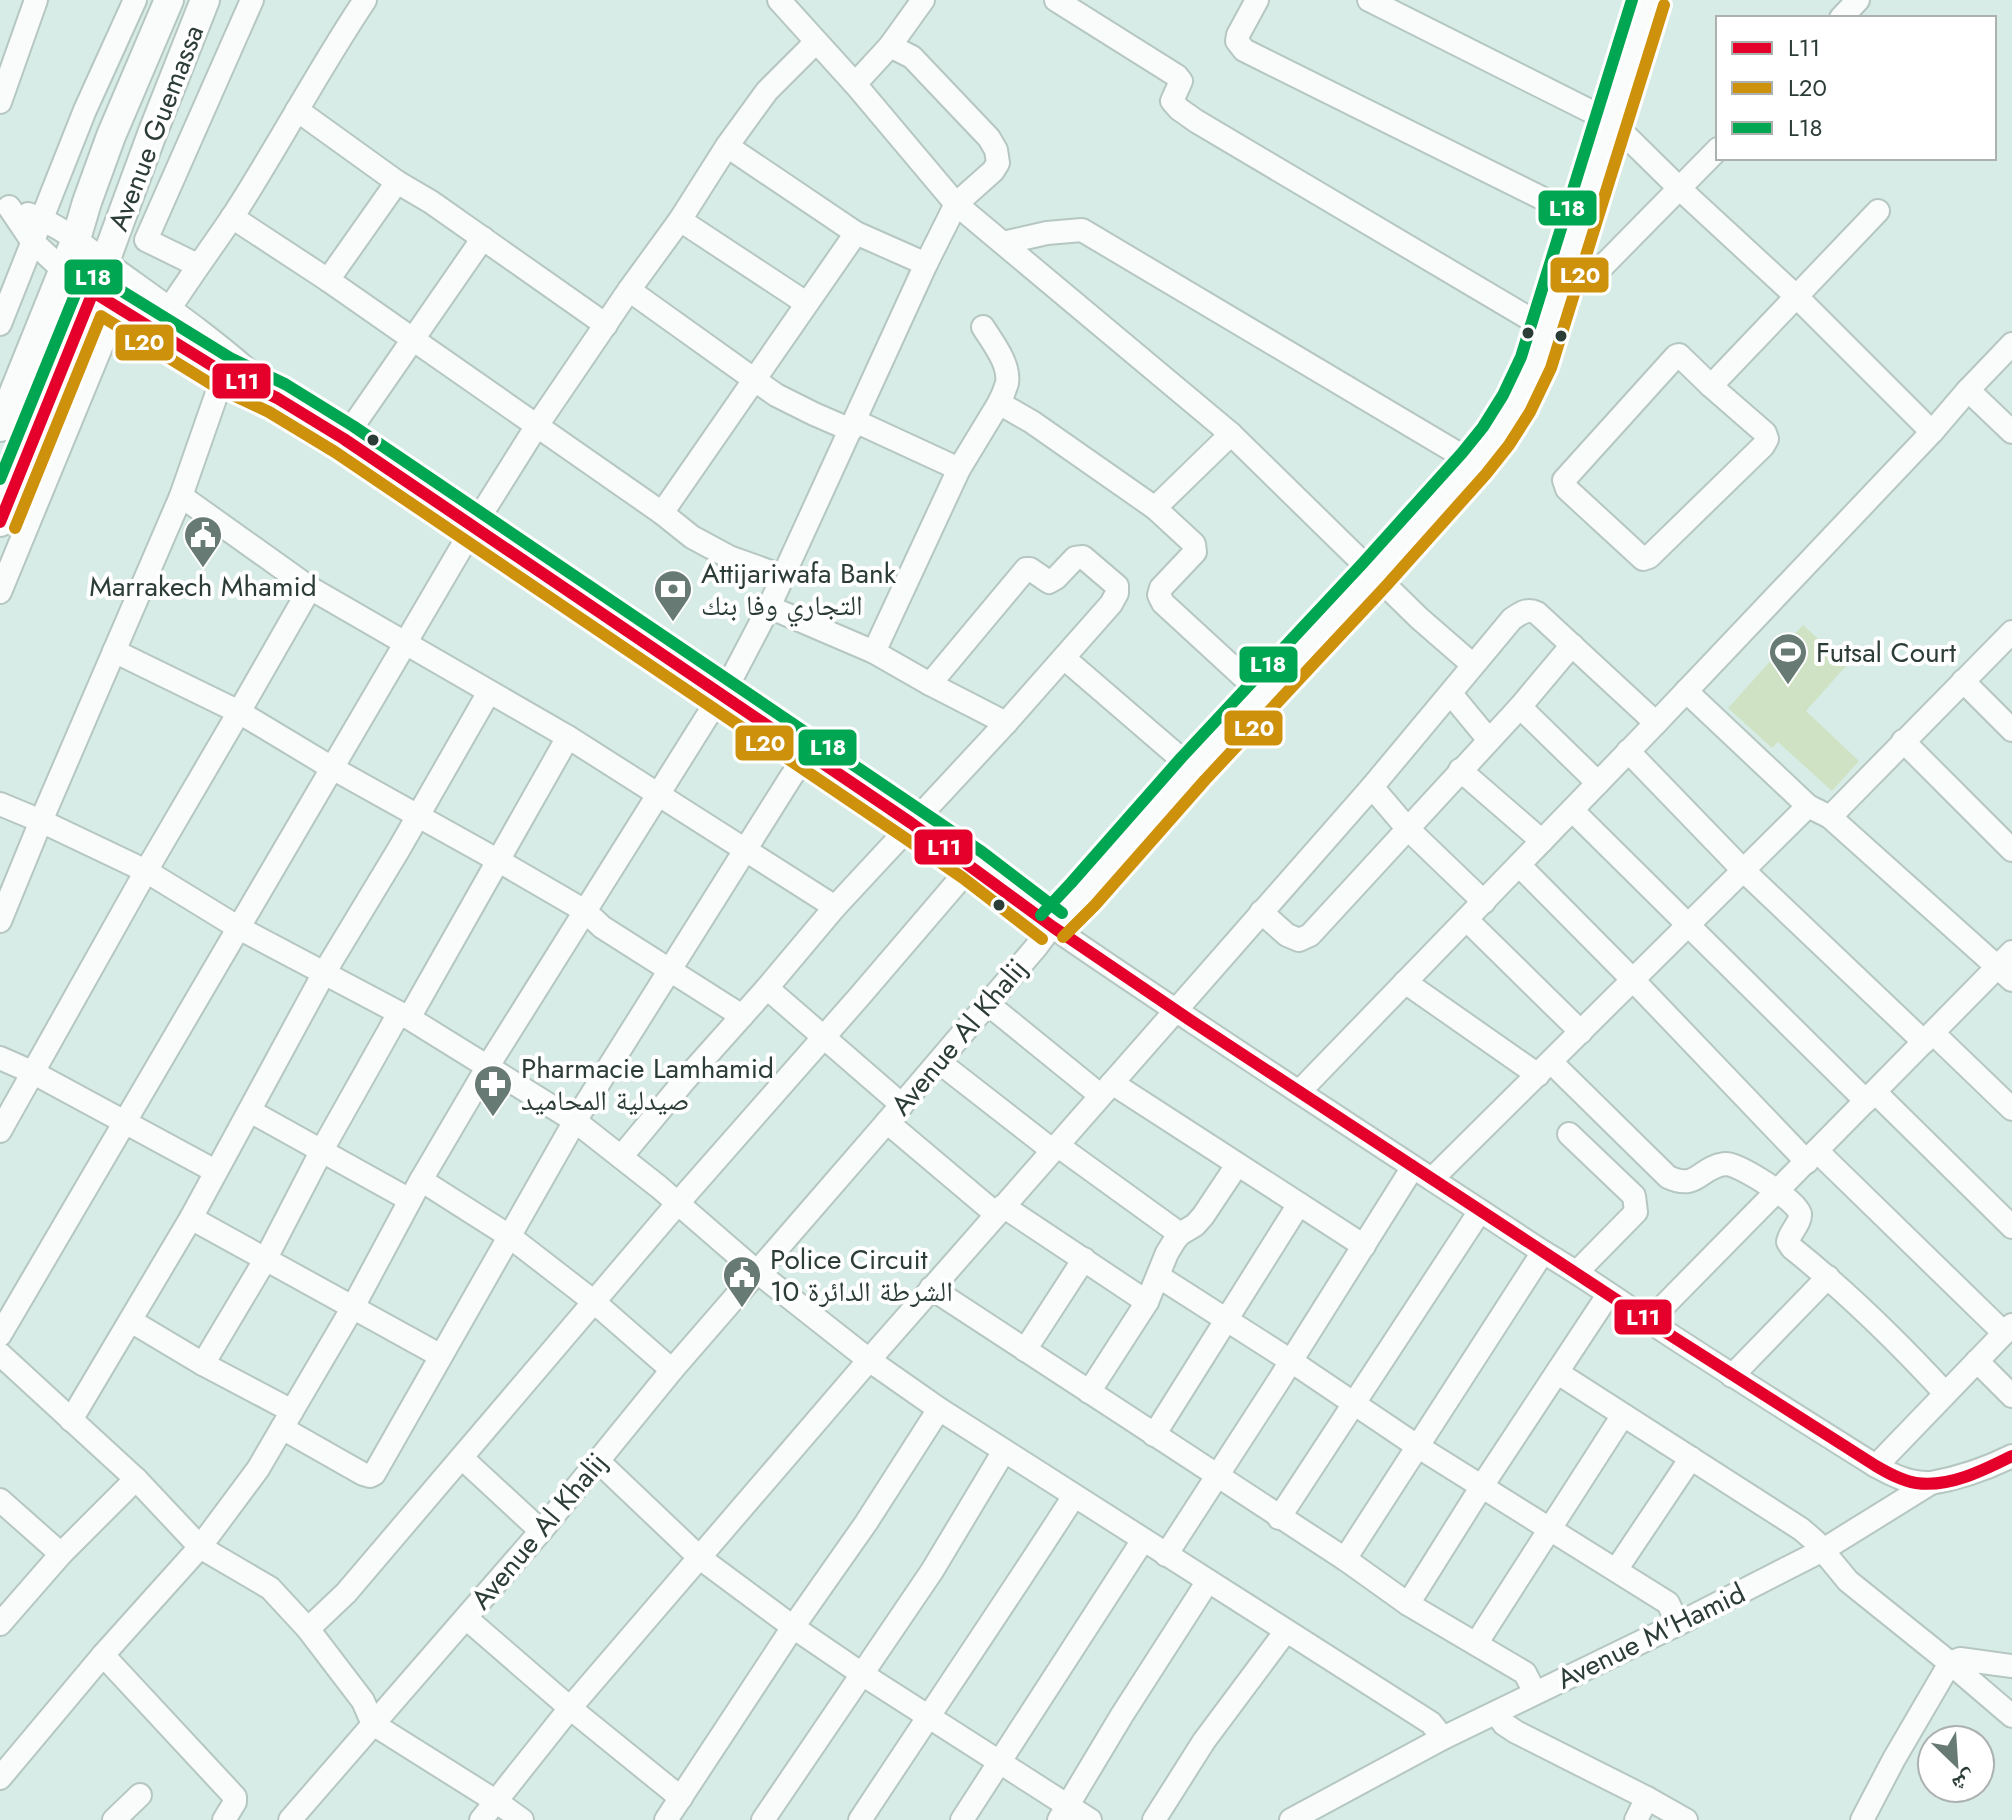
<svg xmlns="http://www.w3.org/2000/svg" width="2012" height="1820" viewBox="0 0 2012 1820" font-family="Jost,'Noto Naskh Arabic',sans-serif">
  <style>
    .green { fill: #cfe3c4 }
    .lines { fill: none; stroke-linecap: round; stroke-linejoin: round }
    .minor-casing { stroke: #b6c7c1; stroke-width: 26 }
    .major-casing { stroke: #b6c7c1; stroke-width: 32 }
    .minor { stroke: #f9fcfb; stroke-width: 22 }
    .major { stroke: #f9fcfb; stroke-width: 28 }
    .bus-1-casing { stroke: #fff; stroke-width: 18 }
    .bus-2-casing { stroke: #fff; stroke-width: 18 }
    .bus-3-casing { stroke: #fff; stroke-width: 18 }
    .bus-1 { stroke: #e4002b; stroke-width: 12 }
    .bus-2 { stroke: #ce910b; stroke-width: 12 }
    .bus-3 { stroke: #00a651; stroke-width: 12 }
    .bus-dot { fill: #2c3c37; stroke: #fff; stroke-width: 3 }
    .labels { text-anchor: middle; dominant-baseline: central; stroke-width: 8; stroke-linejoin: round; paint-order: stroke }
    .street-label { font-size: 28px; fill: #2c3c37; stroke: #fff }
    .poi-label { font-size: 28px; fill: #2c3c37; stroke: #fff; text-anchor: start }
    .line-badge { stroke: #fff; stroke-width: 3 }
    .badge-label { font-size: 22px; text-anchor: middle; font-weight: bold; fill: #fff }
  </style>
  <rect width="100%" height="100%" fill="#d7ece6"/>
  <polygon class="green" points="1803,625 1847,665 1806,711 1859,761 1832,791 1778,742 1772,748 1728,708"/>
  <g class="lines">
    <defs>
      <g id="minor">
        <polyline points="779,0 855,84 956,204 1231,434 1419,618 1473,665"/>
        <polyline points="1056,0 1177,76 1181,81 1172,101 1179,109 1196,121 1547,329"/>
        <polyline points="1257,0 1238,35 1237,41 1244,50 1582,218"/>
        <polyline points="1369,0 1612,122 1680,189 1797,297 1932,432"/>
        <polyline points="1841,18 1858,0"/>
        <polyline points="855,84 890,46 923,0"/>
        <polyline points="0,102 36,0"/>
        <polyline points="297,110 397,182 431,202 606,325"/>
        <polyline points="727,146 856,233 926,264"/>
        <path d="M 9,207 L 32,241 L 63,270 L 93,292 L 224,373 L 277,398 L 344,439 L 911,823 C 966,861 1018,903 1073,941 C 1228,1047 1386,1149 1543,1252 C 1586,1277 1626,1306 1667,1333 C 1736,1378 1806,1422 1876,1466 C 1894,1476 1910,1484 1931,1483"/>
        <path d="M 28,214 C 61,225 88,249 116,270 C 166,306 217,341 262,383"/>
        <polyline points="232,217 328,280 662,513 692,537 729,557 782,576"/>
        <polyline points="680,220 806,303"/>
        <polyline points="1003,243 1047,233 1082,230 1474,463"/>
        <polyline points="197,265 146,240 252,0"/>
        <polyline points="328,280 397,182"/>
        <polyline points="1560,289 1566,292 1598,271 1718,149"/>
        <polyline points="629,290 776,395 814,414 851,430"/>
        <path d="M 170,308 C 190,277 212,247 233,216 C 279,145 318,70 365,0"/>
        <polyline points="0,324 85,110 135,0"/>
        <path d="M 983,327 C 993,343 1010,364 1007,383 C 1005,390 1002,397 999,403 L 1032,422 L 1155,508 L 1231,434"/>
        <polygon points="1679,355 1711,386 1765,433 1767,439 1763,446 1649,557 1643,559 1567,489 1564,480 1676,356"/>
        <polyline points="1711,386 1878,211"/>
        <polyline points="1968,390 2012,432"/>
        <polyline points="855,421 959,469"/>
        <polyline points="344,439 483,238"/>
        <polyline points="181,496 310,588 568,737 835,907"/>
        <polyline points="1155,508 1194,544 1195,552 1161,588 1159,595 1163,603 1263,695"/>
        <polyline points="662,513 856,233"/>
        <polyline points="0,592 118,306"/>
        <polyline points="769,607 874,652 930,684 1006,723"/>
        <polyline points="114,651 239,712 332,768 499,861 585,911 602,927 742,1016"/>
        <polyline points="874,652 959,469 999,403"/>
        <polyline points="1064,658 1193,769"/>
        <polyline points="1963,681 2012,730"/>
        <polyline points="1686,691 1808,806 1830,817 2012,980"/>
        <polyline points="1451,694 1489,740"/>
        <polyline points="1520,707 1598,783"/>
        <polyline points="1903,741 2012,850"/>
        <polyline points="1628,751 1743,870 1924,1042"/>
        <polyline points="1460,770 1542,841"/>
        <polyline points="1372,787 1407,828 1484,902"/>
        <polyline points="0,804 41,821 146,871 239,928 409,1018 575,1121 659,1187 756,1271 869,1360 939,1409 1431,1723 1443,1738"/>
        <polyline points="1572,810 1866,1101"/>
        <polyline points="1830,817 2012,632"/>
        <polyline points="1519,865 1633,980 1807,1162"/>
        <polyline points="1261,912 1287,935 1299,940 1310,935 1520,707 1572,645"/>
        <polyline points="1467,920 1581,1032"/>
        <polyline points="0,921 41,821 181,496 224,373"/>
        <polyline points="1405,982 1538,1075"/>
        <polyline points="767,988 902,1105"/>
        <polyline points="988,1004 1100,1095"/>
        <polyline points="409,1018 568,737"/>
        <polyline points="1933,1033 2012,1109"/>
        <polyline points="0,1058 34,1073 215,1171"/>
        <polyline points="939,1062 1052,1150"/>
        <path d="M 1551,1062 L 1668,1177 C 1698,1191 1699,1167 1725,1164 C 1737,1162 1799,1202 1800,1214 C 1801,1223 1789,1233 1788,1242 L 1792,1248 C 1847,1292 1897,1341 1945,1393"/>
        <polyline points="1112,1083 1364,1246"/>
        <polyline points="1299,1092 1656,723 1932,432 1968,390 2012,344"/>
        <polyline points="1875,1092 2012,1227"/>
        <polyline points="250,1111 410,1200"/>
        <polyline points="887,1122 996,1214"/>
        <polyline points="0,1131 146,871 239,712 310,588"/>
        <polyline points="1569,1134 1634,1196 1636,1212 1577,1272"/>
        <polyline points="1057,1145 1180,1234"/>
        <polyline points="1817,1151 2004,1333"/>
        <polyline points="621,1157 684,1081 767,988 835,907 1006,723 1111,604 1117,593 1117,586 1083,557 1075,558 1056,578 1049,582 1030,569 1026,569 930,684"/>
        <polyline points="1432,1179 1808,806"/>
        <polyline points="421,1180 509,1236 593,1301 672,1370"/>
        <polyline points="1003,1206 1147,1302"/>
        <polyline points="191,1218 441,1356"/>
        <polyline points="1158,1276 1291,1361 1417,1446 1668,1603 1678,1624"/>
        <polyline points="931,1288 1345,1559 1408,1604 1525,1673 1535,1693"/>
        <polyline points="131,1321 203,1364 292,1411"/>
        <polyline points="1649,1321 2012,952"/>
        <polyline points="0,1335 474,526 536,427 629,290 680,220 727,146 767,91 816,42"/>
        <polyline points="1025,1350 1084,1259"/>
        <polyline points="0,1354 136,1479 200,1547 270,1588 308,1629 363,1701 373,1724 497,1802 522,1820"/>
        <polyline points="1977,1361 2012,1396"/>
        <polyline points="203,1364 265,1260 322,1150 399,1013"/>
        <polyline points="1558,1373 1801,1529 1815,1541 1848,1581 1950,1663 1894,1759 1862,1820"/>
        <polyline points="1732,1376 1828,1277"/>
        <polyline points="1089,1392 1147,1302 1167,1253 1175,1240 1180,1234 1195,1225 1203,1216 1237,1165"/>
        <polyline points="71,1420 191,1218 324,973 399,849 489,692"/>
        <polyline points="282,1428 363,1474 370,1476 374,1474 575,1121 791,777 808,753"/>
        <polyline points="1154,1435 1299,1204"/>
        <polyline points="462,1458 541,1531"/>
        <polyline points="598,1461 700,1558 793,1627 862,1674 1090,1820"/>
        <polyline points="1876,1466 2012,1325"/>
        <polyline points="0,1500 61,1554"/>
        <polyline points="1279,1518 1480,1211"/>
        <polyline points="1166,1555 1276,1385 1413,1167"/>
        <polyline points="1345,1559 1543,1252"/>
        <polyline points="1616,1570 1691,1458"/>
        <polyline points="1408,1604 1482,1486 1608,1295"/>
        <polyline points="466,1618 570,1708 681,1798"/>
        <polyline points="0,1624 61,1554 136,1479"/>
        <polyline points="308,1629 346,1593 678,1203 859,997 972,865"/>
        <polyline points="1476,1644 1623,1415"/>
        <polyline points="103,1655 235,1797 235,1802 224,1820"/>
        <polyline points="2012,1666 1960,1659 1950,1663 2012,1716"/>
        <polyline points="1496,1713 1504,1724 1516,1732 1647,1798 1686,1820"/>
        <polyline points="0,1778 103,1655 200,1547 258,1469 353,1307 421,1180 488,1066 735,672 769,607 926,264 956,204 993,171 998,163 996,150 989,138 912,57 890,46"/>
        <polyline points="114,1820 140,1795"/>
        <polyline points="290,1820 541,1531 672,1370 887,1122 1037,946 1052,926 1083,894 1193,769 1374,575 1474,463 1496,436 1517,403 1536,363 1649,0"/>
        <path d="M 481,1820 L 570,1708 L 869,1360 L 1372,787 L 1512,619 C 1521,613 1527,608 1537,613 L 1656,723"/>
        <polyline points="666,1820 793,1627 866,1523 939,1409"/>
        <polyline points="763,1820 932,1571 1004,1451"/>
        <path d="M 860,1820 C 931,1712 1004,1605 1074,1496"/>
        <polyline points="962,1820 1143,1540"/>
        <polyline points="1059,1820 1122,1715 1208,1581"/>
        <polyline points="1154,1820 1204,1741 1286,1631"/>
        <path d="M 1291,1820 L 1443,1738 L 1678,1624 L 1823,1550 L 1931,1483 C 1959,1478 1986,1469 2012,1456"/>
        <polyline points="1636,1820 1647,1798"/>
      </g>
      <g id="major">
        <polyline points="0,427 76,239 87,202 111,136 169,0"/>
        <polyline points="0,522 78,335 152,134 205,0"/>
      </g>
    </defs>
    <use href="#minor" class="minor-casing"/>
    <use href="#major" class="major-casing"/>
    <use href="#minor" class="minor"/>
    <use href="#major" class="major"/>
    <defs>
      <path id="bus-1" d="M 0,522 L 93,292 L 224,373 L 277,398 L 344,439 L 911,823 L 1053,927 L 1190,1020 L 1667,1333 L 1876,1466 C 1888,1473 1902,1481 1916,1483 C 1949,1488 1984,1470 2012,1456"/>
      <g id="bus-2">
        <polyline points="15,528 101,316 216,387 269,412 335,452 902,836 963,878 1042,939"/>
        <polyline points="1063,937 1095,905 1205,780 1386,586 1486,474 1509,445 1530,412 1551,368 1664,5"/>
      </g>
      <g id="bus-3">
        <polyline points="0,479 79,285 87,277 99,277 232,359 285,384 353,426 920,810 982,852 1062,913"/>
        <polyline points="1041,915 1071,883 1181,758 1362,564 1462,453 1483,427 1503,395 1521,357 1632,0"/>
      </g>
    </defs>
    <use href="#bus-1" class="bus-1-casing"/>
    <use href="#bus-2" class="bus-2-casing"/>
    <use href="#bus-3" class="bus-3-casing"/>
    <use href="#bus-1" class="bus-1"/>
    <use href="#bus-2" class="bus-2"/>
    <use href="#bus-3" class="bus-3"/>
  </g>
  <defs>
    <symbol id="civic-pin" viewBox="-11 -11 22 30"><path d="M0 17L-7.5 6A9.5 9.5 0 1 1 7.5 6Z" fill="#687a74" stroke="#fff"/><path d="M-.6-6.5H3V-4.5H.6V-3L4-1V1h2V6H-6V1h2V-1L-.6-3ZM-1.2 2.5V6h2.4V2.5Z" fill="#fff"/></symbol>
    <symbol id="bank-pin" viewBox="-11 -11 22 30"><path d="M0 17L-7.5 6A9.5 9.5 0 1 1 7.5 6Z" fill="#687a74" stroke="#fff"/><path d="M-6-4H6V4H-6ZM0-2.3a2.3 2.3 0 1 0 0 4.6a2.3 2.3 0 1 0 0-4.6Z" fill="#fff"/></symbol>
    <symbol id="stadium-pin" viewBox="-11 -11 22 30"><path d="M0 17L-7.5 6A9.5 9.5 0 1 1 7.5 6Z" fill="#687a74" stroke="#fff"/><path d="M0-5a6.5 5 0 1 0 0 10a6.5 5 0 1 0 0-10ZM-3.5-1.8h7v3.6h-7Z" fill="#fff"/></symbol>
    <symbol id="pharmacy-pin" viewBox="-11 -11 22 30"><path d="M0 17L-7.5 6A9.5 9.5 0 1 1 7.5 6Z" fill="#687a74" stroke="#fff"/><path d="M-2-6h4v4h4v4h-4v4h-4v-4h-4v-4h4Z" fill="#fff"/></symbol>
  </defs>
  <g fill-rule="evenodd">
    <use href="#civic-pin" x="181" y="513" width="44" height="60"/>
    <use href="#bank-pin" x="651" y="567" width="44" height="60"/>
    <use href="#stadium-pin" x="1766" y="630" width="44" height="60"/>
    <use href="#pharmacy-pin" x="471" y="1062" width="44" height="60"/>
    <use href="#civic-pin" x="720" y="1253" width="44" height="60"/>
  </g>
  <g class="bus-dot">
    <circle cx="1528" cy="333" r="7"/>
    <circle cx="1561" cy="336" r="7"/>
    <circle cx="373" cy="440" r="7"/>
    <circle cx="999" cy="905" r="7"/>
  </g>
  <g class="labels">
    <g class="street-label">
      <text transform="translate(156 128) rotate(-69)">Avenue Guemassa</text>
      <text transform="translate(959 1037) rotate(-50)">Avenue Al Khalij</text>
      <text transform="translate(539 1531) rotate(-50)">Avenue Al Khalij</text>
      <text transform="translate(1651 1636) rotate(-26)">Avenue M'Hamid</text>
    </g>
    <g class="poi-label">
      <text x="701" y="573">Attijariwafa Bank<tspan x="701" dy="32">التجاري وفا بنك</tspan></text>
      <text x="203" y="586" text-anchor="middle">Marrakech Mhamid</text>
      <text x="1816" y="652">Futsal Court</text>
      <text x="521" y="1068">Pharmacie Lamhamid<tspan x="521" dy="32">صيدلية المحاميد</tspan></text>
      <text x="770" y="1259">Police Circuit<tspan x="770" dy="32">10 الشرطة الدائرة</tspan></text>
    </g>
  </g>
  <g class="line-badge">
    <rect x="1537" y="189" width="61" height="38" rx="8" fill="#00a651"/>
    <rect x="1549" y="256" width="61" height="38" rx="8" fill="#ce910b"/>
    <rect x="63" y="258" width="61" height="38" rx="8" fill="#00a651"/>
    <rect x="114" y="323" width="61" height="39" rx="8" fill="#ce910b"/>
    <rect x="211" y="362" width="61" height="38" rx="8" fill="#e4002b"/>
    <rect x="1238" y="645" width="61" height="39" rx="8" fill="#00a651"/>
    <rect x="1223" y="709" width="61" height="38" rx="8" fill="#ce910b"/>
    <rect x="734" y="724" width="61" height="38" rx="8" fill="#ce910b"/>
    <rect x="797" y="728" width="61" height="39" rx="8" fill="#00a651"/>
    <rect x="913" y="828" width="61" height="38" rx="8" fill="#e4002b"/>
    <rect x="1613" y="1298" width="60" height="38" rx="8" fill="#e4002b"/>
  </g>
  <g class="badge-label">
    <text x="1567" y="216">L18</text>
    <text x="1580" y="283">L20</text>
    <text x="93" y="285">L18</text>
    <text x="144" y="350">L20</text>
    <text x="242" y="389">L11</text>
    <text x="1268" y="672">L18</text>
    <text x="1254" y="736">L20</text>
    <text x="765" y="751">L20</text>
    <text x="828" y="755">L18</text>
    <text x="944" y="855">L11</text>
    <text x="1643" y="1325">L11</text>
  </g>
  <rect x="1716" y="16" width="280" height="144" fill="#ffffff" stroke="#abb1af" stroke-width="2"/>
  <rect x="1732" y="42" width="40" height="12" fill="#e4002b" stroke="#abb1af" stroke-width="2"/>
  <text x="1788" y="56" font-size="24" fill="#2c3c37">L11</text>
  <rect x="1732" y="82" width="40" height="12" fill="#ce910b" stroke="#abb1af" stroke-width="2"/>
  <text x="1788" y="96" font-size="24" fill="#2c3c37">L20</text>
  <rect x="1732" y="122" width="40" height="12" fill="#00a651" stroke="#abb1af" stroke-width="2"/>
  <text x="1788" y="136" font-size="24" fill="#2c3c37">L18</text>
  <g transform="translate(1956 1764) rotate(155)"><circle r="38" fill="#ffffff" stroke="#abb1af" stroke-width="2"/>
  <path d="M0-6L14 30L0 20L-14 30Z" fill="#687a74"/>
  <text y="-12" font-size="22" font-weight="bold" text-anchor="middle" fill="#2c3c37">ش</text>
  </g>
</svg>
